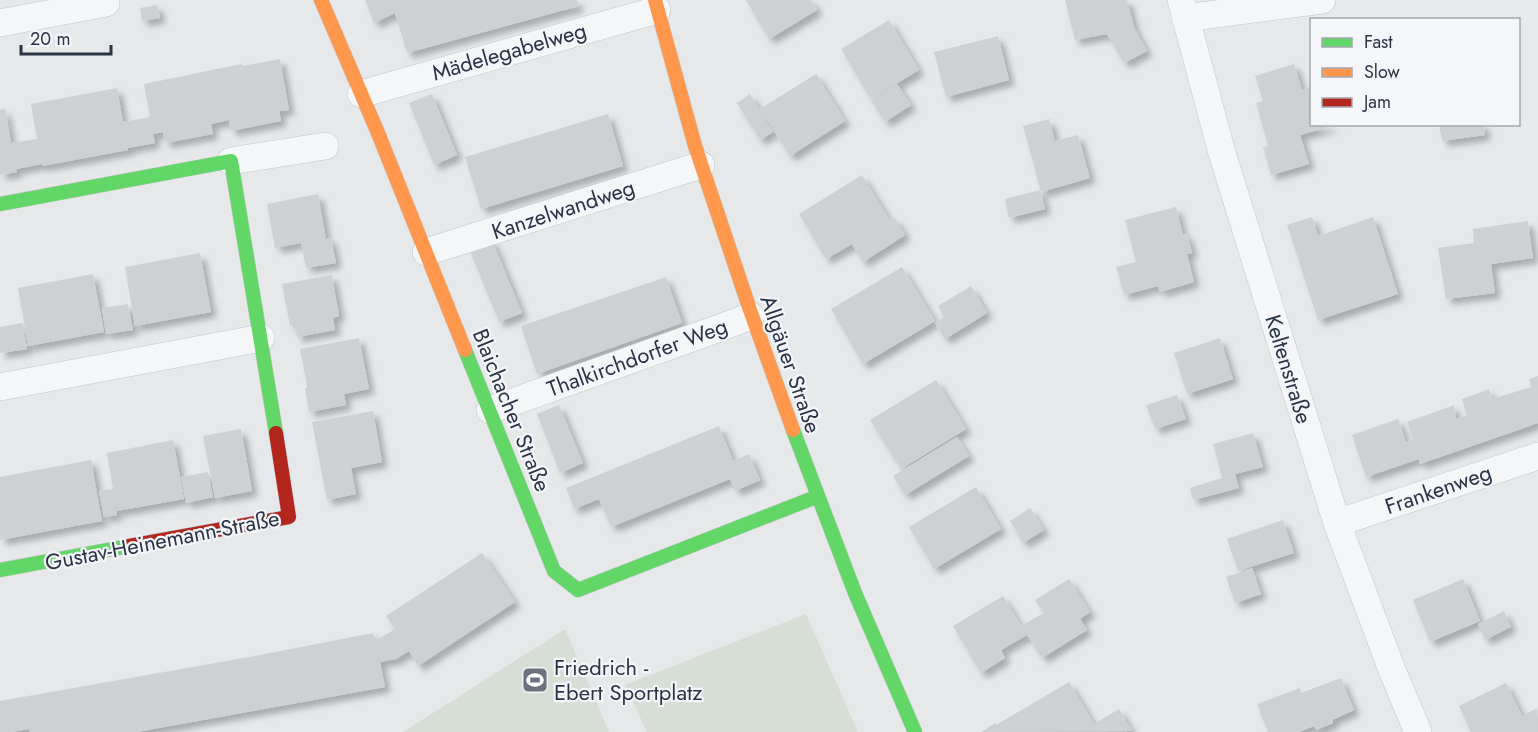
<svg xmlns="http://www.w3.org/2000/svg" width="1538" height="732" viewBox="0 0 1538 732" font-family="Jost,sans-serif">
  <style>
    .green { fill: #d6ded6 }
    .building { fill: #ced0d3; filter: url(#shadow) }
    .lines { fill: none; stroke-linecap: round; stroke-linejoin: round }
    .street-casing { stroke: #c4c6c8; stroke-width: 28 }
    .fast-casing { stroke: #c4c6c8; stroke-width: 15 }
    .slow-casing { stroke: #c4c6c8; stroke-width: 15 }
    .jam-casing { stroke: #c4c6c8; stroke-width: 15 }
    .street { stroke: #f5f6f7; stroke-width: 27 }
    .fast { stroke: #63d668; stroke-width: 14 }
    .slow { stroke: #ff974d; stroke-width: 14 }
    .jam { stroke: #b3261e; stroke-width: 14 }
    .labels { text-anchor: middle; dominant-baseline: central; stroke-width: 4.5; stroke-linejoin: round; paint-order: stroke }
    .street-label { font-size: 22px; fill: #2b3445; stroke: #f4f6f9 }
    .poi-label { font-size: 22px; fill: #2b3445; stroke: #f4f6f9; text-anchor: start }
  </style>
  <defs>
    <filter id="shadow"><feDropShadow dx="5.5" dy="5.5" stdDeviation="3" flood-color="#0004"/></filter>
  </defs>
  <rect width="100%" height="100%" fill="#e6e8ea"/>
  <g class="green">
    <polygon points="806,614 858,732 647,732 625,685"/>
    <polygon points="565,629 609,732 403,732"/>
  </g>
  <g class="building">
    <polygon points="365,0 577,0 579,6 407,53 395,13 374,23"/>
    <polygon points="746,0 811,0 817,10 769,39"/>
    <polygon points="1065,0 1127,0 1134,27 1147,51 1124,63 1107,34 1075,40"/>
    <polygon points="157,5 160,18 142,21 140,8"/>
    <polygon points="889,20 919,70 871,99 841,49"/>
    <polygon points="998,36 1009,80 946,97 934,52"/>
    <polygon points="280,59 289,110 279,111 281,121 231,131 229,120 211,124 213,134 165,143 163,132 153,134 155,143 128,148 128,150 42,166 42,164 16,169 17,172 0,175 0,110 5,109 11,143 37,139 31,104 117,88 123,122 150,117 144,84 242,64 242,66"/>
    <polygon points="1294,64 1302,90 1311,87 1311,124 1335,125 1300,135 1309,164 1271,175 1263,147 1268,146 1256,103 1263,101 1255,76"/>
    <polygon points="816,74 845,121 790,156 760,109"/>
    <polygon points="897,84 911,105 885,122 871,100"/>
    <polygon points="432,94 457,155 434,165 409,103"/>
    <polygon points="750,94 773,132 760,140 737,103"/>
    <polygon points="608,114 623,166 481,209 465,157"/>
    <polygon points="1049,119 1055,141 1078,135 1090,178 1041,192 1023,126"/>
    <polygon points="1439,124 1484,124 1485,135 1442,141"/>
    <polygon points="862,175 890,221 895,218 905,235 863,262 852,244 826,259 799,214"/>
    <polygon points="1040,190 1045,209 1009,218 1005,199"/>
    <polygon points="318,194 326,239 331,238 336,263 306,268 301,243 275,248 267,204"/>
    <polygon points="1176,207 1183,235 1187,234 1192,253 1187,254 1194,282 1160,292 1158,286 1124,295 1116,267 1136,262 1125,220"/>
    <polygon points="1312,217 1318,236 1373,217 1398,294 1318,320 1287,225"/>
    <polygon points="1528,221 1533,258 1491,264 1495,293 1446,299 1438,248 1474,243 1473,229"/>
    <polygon points="491,238 522,313 499,322 468,246"/>
    <polygon points="200,253 211,312 135,326 125,267"/>
    <polygon points="902,267 935,321 863,364 831,309"/>
    <polygon points="93,274 104,332 28,346 18,288"/>
    <polygon points="332,275 339,316 333,318 335,330 297,337 295,326 303,323 290,326 282,284"/>
    <polygon points="666,277 682,323 537,374 521,326"/>
    <polygon points="971,286 987,313 945,339 935,323 944,317 938,306"/>
    <polygon points="128,304 133,330 106,334 102,308"/>
    <polygon points="23,323 27,349 0,353 0,327"/>
    <polygon points="359,338 369,389 344,394 346,405 309,412 305,388 307,388 307,385 300,349"/>
    <polygon points="1220,338 1233,379 1187,394 1174,353"/>
    <polygon points="1538,376 1538,423 1420,464 1419,459 1366,477 1352,435 1398,419 1406,442 1413,439 1407,422 1454,405 1456,419 1467,415 1462,399 1489,389 1492,399 1531,387 1529,379"/>
    <polygon points="936,380 966,429 901,469 870,420"/>
    <polygon points="1177,395 1186,419 1155,429 1146,405"/>
    <polygon points="559,405 583,463 560,473 537,414"/>
    <polygon points="373,411 382,462 351,468 356,494 327,500 312,422"/>
    <polygon points="719,426 733,461 749,454 760,480 735,491 730,479 611,527 599,499 574,509 566,488"/>
    <polygon points="241,429 252,491 215,498 203,436"/>
    <polygon points="1253,433 1263,467 1235,474 1239,488 1193,500 1190,488 1222,478 1213,444"/>
    <polygon points="957,437 969,456 905,495 893,476"/>
    <polygon points="173,440 184,499 117,511 113,494 117,515 104,517 99,491 113,489 107,453"/>
    <polygon points="91,460 102,521 0,540 0,477"/>
    <polygon points="208,472 213,497 186,503 181,477"/>
    <polygon points="976,487 1001,529 934,569 909,527"/>
    <polygon points="1030,508 1044,530 1023,543 1010,521"/>
    <polygon points="1283,520 1294,553 1238,571 1227,539"/>
    <polygon points="482,553 515,602 418,666 409,651 396,659 380,662 385,687 137,732 30,732 29,729 11,732 0,732 0,701 255,656 373,633 375,639 382,637 395,629 386,616"/>
    <polygon points="1252,568 1261,594 1235,603 1226,577"/>
    <polygon points="1069,579 1090,612 1080,619 1087,630 1042,658 1027,635 1001,650 1005,658 981,673 953,626 1003,596 1021,626 1044,613 1035,600"/>
    <polygon points="1463,579 1480,621 1430,642 1413,600"/>
    <polygon points="1504,611 1511,627 1485,640 1478,624"/>
    <polygon points="1341,678 1354,710 1332,720 1333,723 1316,730 1314,726 1299,732 1268,732 1257,704 1300,688 1301,693"/>
    <polygon points="1069,682 1094,724 1119,709 1132,731 981,732 995,723 996,725"/>
    <polygon points="1506,683 1522,716 1537,708 1538,732 1471,732 1459,706"/>
  </g>
  <g class="lines">
    <defs>
      <g id="street">
        <polyline points="1181,0 1222,153 1317,459 1337,523 1392,670 1418,732"/>
        <polyline points="1185,18 1322,0"/>
        <polyline points="0,23 106,3 105,0"/>
        <polyline points="361,94 657,10"/>
        <polyline points="231,161 325,146"/>
        <polyline points="426,252 701,165"/>
        <polyline points="0,387 261,338"/>
        <polyline points="490,410 717,329 751,316"/>
        <polyline points="1337,523 1538,456"/>
      </g>
      <g id="fast">
        <polyline points="0,204 231,161 276,433"/>
        <polyline points="465,350 554,571 578,590 816,497"/>
        <polyline points="793,430 855,593 915,732"/>
        <polyline points="0,570 129,546"/>
      </g>
      <g id="slow">
        <polyline points="321,0 378,133 465,350"/>
        <polyline points="655,0 695,146 750,310 793,430"/>
      </g>
      <polyline id="jam" points="129,546 289,517 276,433"/>
    </defs>
    <use href="#street" class="street-casing"/>
    <use href="#fast" class="fast-casing"/>
    <use href="#slow" class="slow-casing"/>
    <use href="#jam" class="jam-casing"/>
    <use href="#street" class="street"/>
    <use href="#fast" class="fast"/>
    <use href="#slow" class="slow"/>
    <use href="#jam" class="jam"/>
  </g>
  <defs>
    <symbol id="stadium-square" viewBox="-11 -11 22 22"><rect x="-9" y="-9" width="18" height="18" rx="4" fill="#6c737f" stroke="#f4f6f9"/><path d="M0-5a6.5 5 0 1 0 0 10a6.5 5 0 1 0 0-10ZM-3.5-1.8h7v3.6h-7Z" fill="#fff"/></symbol>
  </defs>
  <g fill-rule="evenodd">
    <use href="#stadium-square" x="520" y="665" width="30" height="30"/>
  </g>
  <g class="labels">
    <g class="street-label">
      <text transform="translate(509 51) rotate(-16)">Mädelegabelweg</text>
      <text transform="translate(563 209) rotate(-18)">Kanzelwandweg</text>
      <text transform="translate(637 357) rotate(-20)">Thalkirchdorfer Weg</text>
      <text transform="translate(791 364) rotate(71)">Allgäuer Straße</text>
      <text transform="translate(1289 369) rotate(73)">Keltenstraße</text>
      <text transform="translate(512 410) rotate(68)">Blaichacher Straße</text>
      <text transform="translate(1438 489) rotate(-19)">Frankenweg</text>
      <text transform="translate(162 540) rotate(-11)">Gustav-Heinemann-Straße</text>
    </g>
    <g class="poi-label">
      <text x="554" y="667">Friedrich -<tspan x="554" dy="25">Ebert Sportplatz</tspan></text>
    </g>
  </g>
  <rect x="1310" y="18" width="210" height="108" fill="#f4f6f9" stroke="#a4a8b1" stroke-width="1.5"/>
  <rect x="1322" y="38" width="30" height="9" fill="#63d668" stroke="#a4a8b1" stroke-width="1.5"/>
  <text x="1364" y="48" font-size="18" fill="#2b3445">Fast</text>
  <rect x="1322" y="68" width="30" height="9" fill="#ff974d" stroke="#a4a8b1" stroke-width="1.5"/>
  <text x="1364" y="78" font-size="18" fill="#2b3445">Slow</text>
  <rect x="1322" y="98" width="30" height="9" fill="#b3261e" stroke="#a4a8b1" stroke-width="1.5"/>
  <text x="1364" y="108" font-size="18" fill="#2b3445">Jam</text>
  <path d="M21 45v9h90v-9" fill="none" stroke="#2b3445" stroke-width="3"/>
  <text x="30" y="45" font-size="18" fill="#2b3445" stroke="#f4f6f9" stroke-width="4.5" paint-order="stroke">20 m</text>
</svg>
